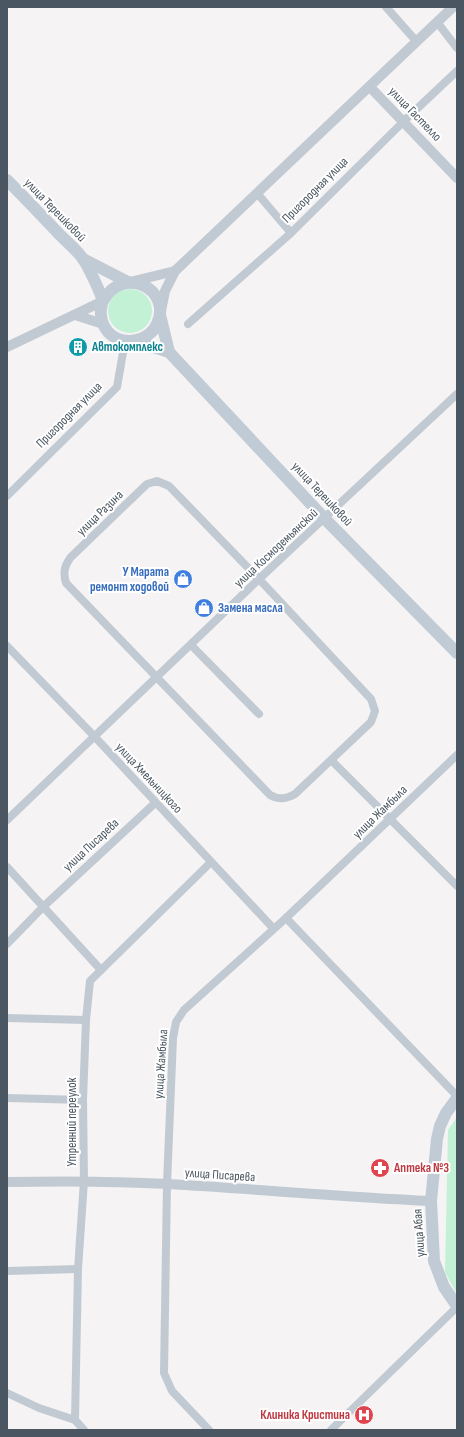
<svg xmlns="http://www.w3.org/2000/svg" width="464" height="1437" viewBox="0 0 464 1437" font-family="'Sofia Sans Condensed',sans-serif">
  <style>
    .green { fill: #c3f1d5 }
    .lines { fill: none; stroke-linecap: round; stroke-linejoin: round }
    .minor { stroke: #c1cad2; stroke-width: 8 }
    .tertiary { stroke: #c1cad2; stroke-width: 10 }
    .secondary { stroke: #c1cbd6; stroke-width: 12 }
    .labels { text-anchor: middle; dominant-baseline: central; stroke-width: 4; stroke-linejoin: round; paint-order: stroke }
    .street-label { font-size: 13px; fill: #4a5661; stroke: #fff }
    .culture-label { font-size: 13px; font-weight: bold; fill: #0d838f; stroke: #fff; text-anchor: start }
    .shop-label { font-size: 13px; font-weight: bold; fill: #366cbe; stroke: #fff; text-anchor: end }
    .health-label { font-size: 13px; font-weight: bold; fill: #be3a42; stroke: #fff; text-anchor: start }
  </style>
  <rect width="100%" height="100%" fill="#f5f3f3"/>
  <g class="green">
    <circle cx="130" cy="311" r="22"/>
    <polygon points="457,1117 457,1294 445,1272 448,1130"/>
  </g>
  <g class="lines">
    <g class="minor">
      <polyline points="386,7 417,42"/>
      <polyline points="437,22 457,48"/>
      <polyline points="257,193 291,233"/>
      <polyline points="188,324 291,233 404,121 457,71"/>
      <path d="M 157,481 L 169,486 L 259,579 L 371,699 L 375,711 L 371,722 L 295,794 C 286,799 279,800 270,795 L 66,583 C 63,573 64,566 71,557 L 147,484 Z"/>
      <polyline points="7,496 117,387 125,341"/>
      <polyline points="191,645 259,714"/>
      <polyline points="7,646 95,737 273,928"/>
      <polyline points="332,761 457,886"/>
      <polyline points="7,820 259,579 457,394"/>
      <polyline points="7,867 101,970"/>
      <polyline points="286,918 457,1096"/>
      <polyline points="7,944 44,906 155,803"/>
      <polyline points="7,1018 86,1020"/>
      <polyline points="7,1098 83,1100"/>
      <polyline points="7,1271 78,1269"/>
      <polyline points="7,1393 39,1408 75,1420"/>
      <polyline points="84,1430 75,1420 78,1269 84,1181 83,1100 86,1020 90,981 211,862"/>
      <polyline points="209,1430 172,1391 164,1373 167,1184 173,1038 176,1022 184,1010 286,918 457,755"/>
      <polyline points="331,1430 457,1307"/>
    </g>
    <g class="tertiary">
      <polyline points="370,87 457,178"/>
      <polyline points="130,282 175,271"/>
      <polyline points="161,311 165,291 175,271 453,7"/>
      <polyline points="75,315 103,324"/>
      <polyline points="7,347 103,301"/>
      <path d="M 7,1182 C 61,1181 114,1181 168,1184 C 255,1189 343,1197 431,1201"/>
    </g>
    <g class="secondary">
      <path d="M 7,180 C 25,198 42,216 60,235 C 67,242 77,250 83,259 C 87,264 102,295 102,300 C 103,303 101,306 101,309 C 100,317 103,326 108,332 C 122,347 149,342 157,324 C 173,289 123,264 103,301"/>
      <polyline points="83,259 128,282"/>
      <polyline points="160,315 169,352 325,519 457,653"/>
      <polyline points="135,341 169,352"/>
      <polyline points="457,1098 446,1113 440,1126 437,1139 431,1201 434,1261 444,1287 457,1306"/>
    </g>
  </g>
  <defs>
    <symbol id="building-disc" viewBox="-11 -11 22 22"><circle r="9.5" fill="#0f9aa8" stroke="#fff"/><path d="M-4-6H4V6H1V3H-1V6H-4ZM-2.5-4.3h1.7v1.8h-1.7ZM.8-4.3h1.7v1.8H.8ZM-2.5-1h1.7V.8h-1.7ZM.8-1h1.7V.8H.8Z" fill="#fff"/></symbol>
    <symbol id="shop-disc" viewBox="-11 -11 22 22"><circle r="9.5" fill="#3f7fe0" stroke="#fff"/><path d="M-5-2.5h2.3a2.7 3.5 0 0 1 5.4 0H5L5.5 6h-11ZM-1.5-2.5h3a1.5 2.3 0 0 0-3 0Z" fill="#fff"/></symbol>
    <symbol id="pharmacy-disc" viewBox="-11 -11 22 22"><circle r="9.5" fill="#e0444e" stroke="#fff"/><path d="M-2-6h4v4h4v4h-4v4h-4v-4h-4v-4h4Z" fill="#fff"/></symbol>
    <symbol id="hospital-disc" viewBox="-11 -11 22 22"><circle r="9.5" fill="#e0444e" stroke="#fff"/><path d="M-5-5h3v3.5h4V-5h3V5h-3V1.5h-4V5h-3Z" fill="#fff"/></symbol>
  </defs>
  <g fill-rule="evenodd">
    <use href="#building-disc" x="67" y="336" width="22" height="22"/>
    <use href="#shop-disc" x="172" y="568" width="22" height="22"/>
    <use href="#shop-disc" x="193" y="597" width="22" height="22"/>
    <use href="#pharmacy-disc" x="369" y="1157" width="22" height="22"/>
    <use href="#hospital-disc" x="353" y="1404" width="22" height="22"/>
  </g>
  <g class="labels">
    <g class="street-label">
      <text transform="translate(415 114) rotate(46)">улица Гастелло</text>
      <text transform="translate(315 190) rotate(-45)">Пригородная улица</text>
      <text transform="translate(55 210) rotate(46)">улица Терешковой</text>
      <text transform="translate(69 415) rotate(-45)">Пригородная улица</text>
      <text transform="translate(322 494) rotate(47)">улица Терешковой</text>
      <text transform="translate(100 513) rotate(-44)">улица Разина</text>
      <text transform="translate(276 548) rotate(-43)">улица Космодемьянской</text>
      <text transform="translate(149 778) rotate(47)">улица Хмельницкого</text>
      <text transform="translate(380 812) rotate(-44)">улица Жамбыла</text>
      <text transform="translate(91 845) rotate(-43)">улица Писарева</text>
      <text transform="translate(161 1064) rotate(-86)">улица Жамбыла</text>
      <text transform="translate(72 1122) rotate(-90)">Утренний переулок</text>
      <text transform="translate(220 1175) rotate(4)">улица Писарева</text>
      <text transform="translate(419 1233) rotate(-94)">улица Абая</text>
    </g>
    <g class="culture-label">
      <text x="92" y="347">Автокомплекс</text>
    </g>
    <g class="shop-label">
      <text x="169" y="572">У Марата<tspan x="169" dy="15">ремонт ходовой</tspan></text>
      <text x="218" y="608" text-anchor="start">Замена масла</text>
    </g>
    <g class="health-label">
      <text x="394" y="1168">Аптека №3</text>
      <text x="350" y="1415" text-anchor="end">Клиника Кристина</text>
    </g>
  </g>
  <rect width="464" height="1437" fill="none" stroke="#4a5661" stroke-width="16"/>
</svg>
